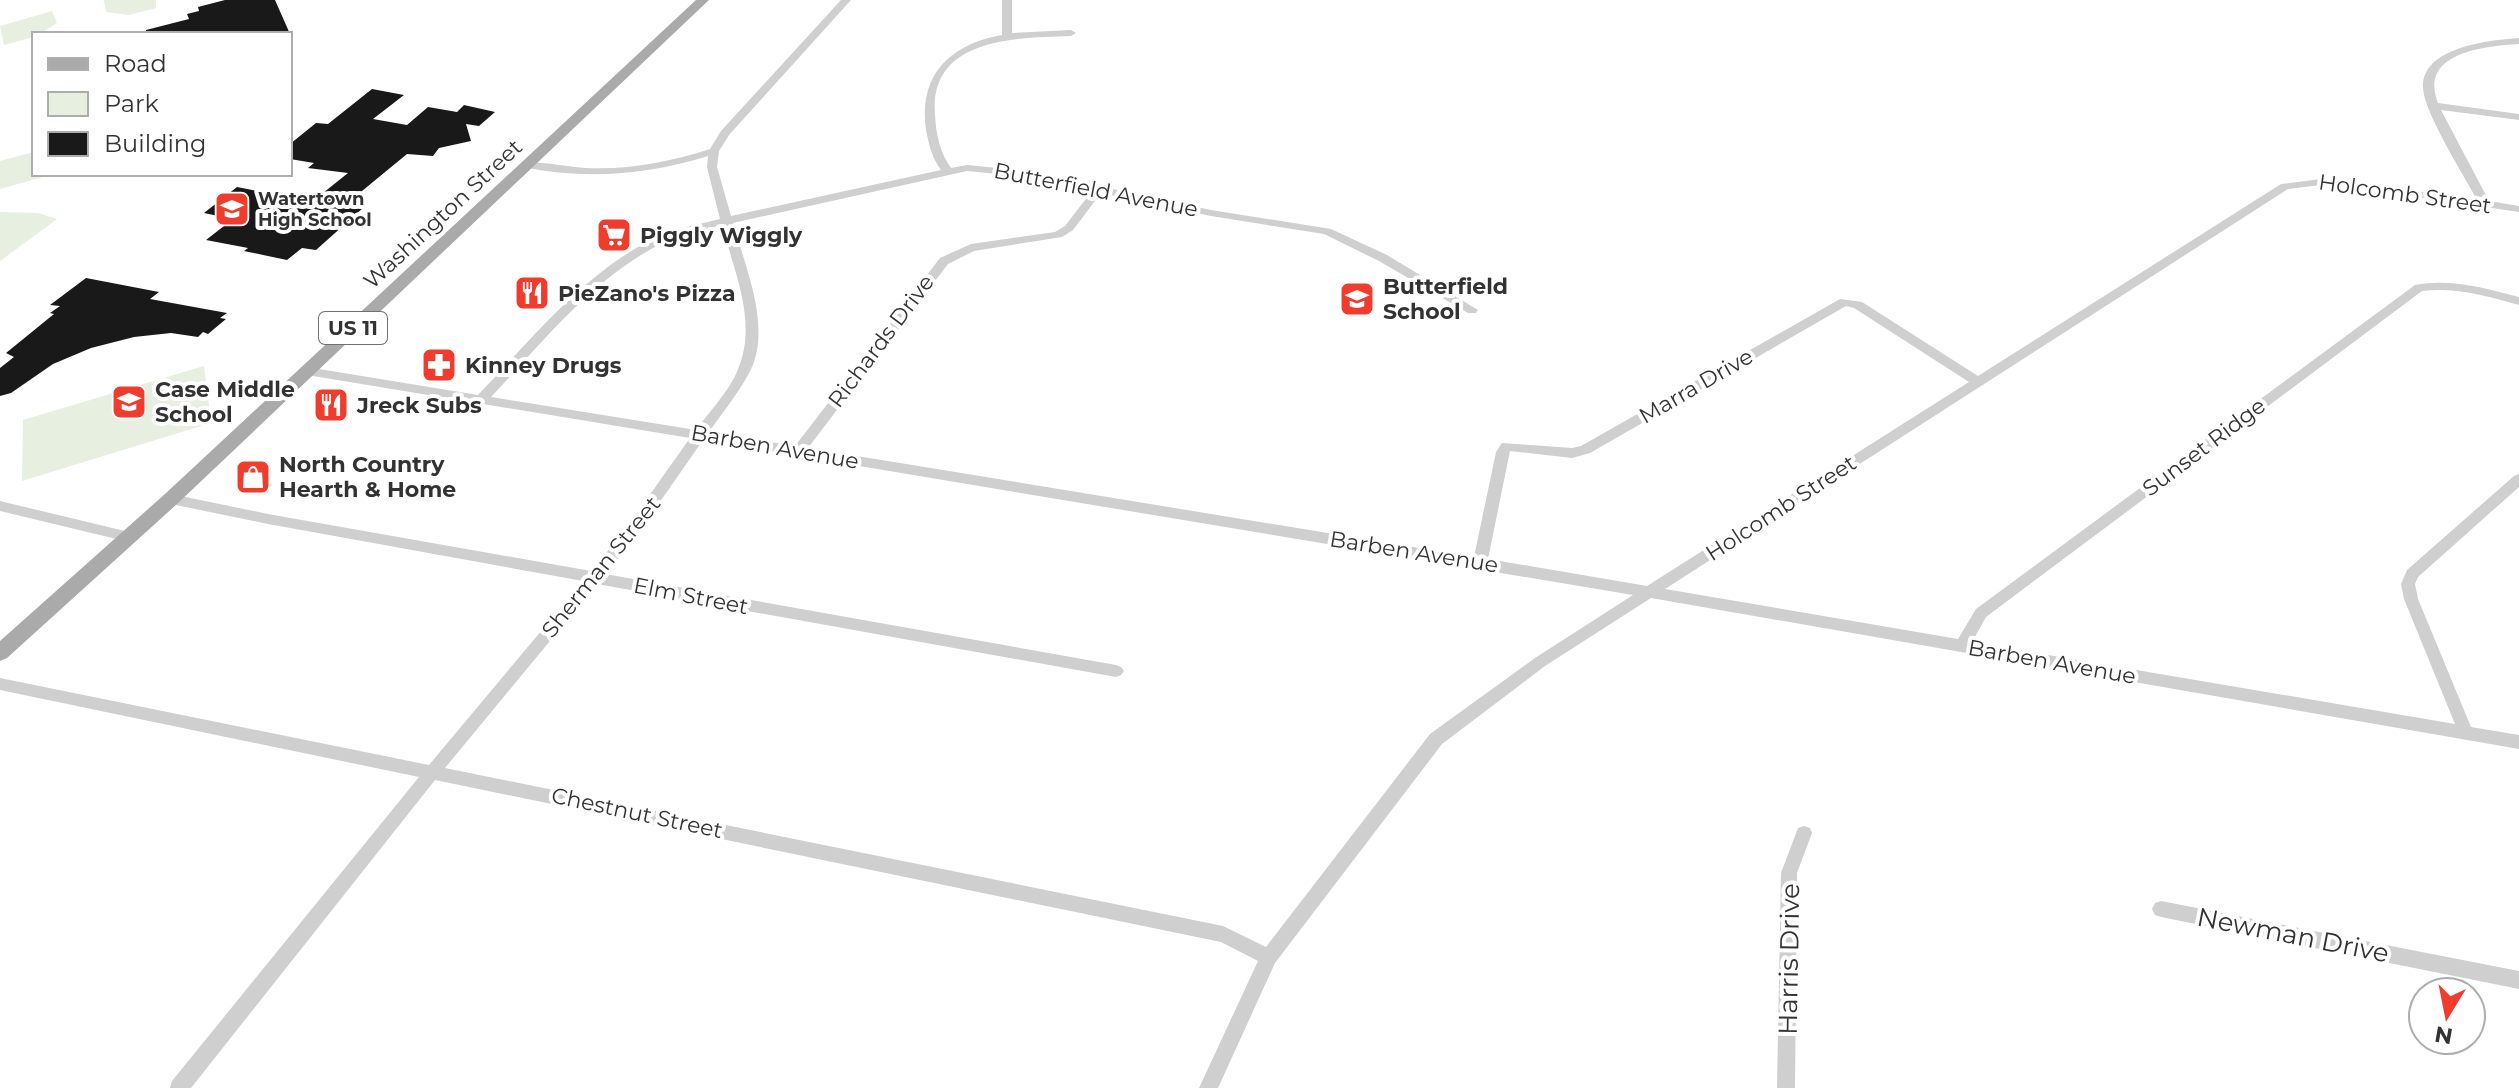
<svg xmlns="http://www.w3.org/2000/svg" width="2519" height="1088" viewBox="0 0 2519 1088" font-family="Montserrat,sans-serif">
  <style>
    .green { fill: #e6efe0 }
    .building { fill: #191919 }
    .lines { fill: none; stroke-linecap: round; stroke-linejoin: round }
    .minor { fill: #cfcfcf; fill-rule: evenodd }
    .major { fill: #aaa; fill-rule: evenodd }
    .labels { text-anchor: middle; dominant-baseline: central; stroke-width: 8; stroke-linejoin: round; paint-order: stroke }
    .far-poi-label { font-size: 18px; font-weight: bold; fill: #323232; stroke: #fff; text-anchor: start }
    .shield { fill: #fff; stroke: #707070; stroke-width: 2 }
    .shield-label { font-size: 20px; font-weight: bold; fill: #323232 }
    .street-label { font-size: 22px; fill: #323232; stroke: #fff }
    .poi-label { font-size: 22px; font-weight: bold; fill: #323232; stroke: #fff; text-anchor: start }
    .near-street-label { font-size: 26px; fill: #323232; stroke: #fff }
  </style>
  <rect width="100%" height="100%" fill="#fff"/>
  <g class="green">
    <polygon points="104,0 156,0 156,8 129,15 106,12"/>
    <polygon points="52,11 57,23 40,34 34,34 34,37 4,45 0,26"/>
    <polygon points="34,152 34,174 53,174 0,189 0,161"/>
    <polygon points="0,212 38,213 57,219 0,261"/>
    <polygon points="204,366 211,423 22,481 23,420"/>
  </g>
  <g class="building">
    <polygon points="225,0 275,0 290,34 146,34 146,30 189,19 187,14 199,11 198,7"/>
    <polygon points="372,89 404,95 373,119 407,125 428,107 457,112 464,105 495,112 479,126 466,124 471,141 439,148 433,156 407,154 345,205 363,208 316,250 302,248 287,260 244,251 248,248 206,240 233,219 204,213 237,187 287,197 292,192 318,197 348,173 308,168 314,163 290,159 290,144 316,123 328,124"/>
    <polygon points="86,278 159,292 150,299 227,313 220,318 226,319 208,334 203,332 198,337 171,333 134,337 91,348 53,364 11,393 0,396 0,368 14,357 6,353 54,314 50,313 60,306 50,305"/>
    <polygon points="333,394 348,397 328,416 314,413"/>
  </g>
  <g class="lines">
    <g class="minor">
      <path d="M 841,0 L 851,0 L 729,135 L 719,151 L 717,167 L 731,216 L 941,170 C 932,158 929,145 926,130 C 918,74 951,44 1002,35 L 1002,0 L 1012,0 L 1012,33 L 1071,30 L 1076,33 L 1071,36 C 1017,38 929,37 935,115 C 936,134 940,153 951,168 L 967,165 L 1028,171 L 1211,210 L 1331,229 L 1387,255 L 1478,310 L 1476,313 L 1468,313 L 1379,261 L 1324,234 L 1211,216 L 1101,193 L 1073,230 L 1062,237 L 974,251 L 948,264 L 808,448 L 1474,557 L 1496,452 L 1502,443 L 1572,448 L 1581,446 L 1840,299 L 1862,302 L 1978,376 L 2281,184 L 2329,178 L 2477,200 C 2464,175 2424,113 2423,88 C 2421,47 2490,40 2519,38 L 2519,44 C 2484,46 2418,53 2438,103 L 2519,114 L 2519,120 L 2441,110 L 2489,201 L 2519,206 L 2519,212 L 2329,184 L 2288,189 L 1665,589 L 1958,639 L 1976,609 L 2415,285 C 2450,278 2485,288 2519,297 L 2519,305 C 2487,296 2456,287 2422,291 L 1986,617 L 1972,642 L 2455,724 L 2404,599 L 2401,584 L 2407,570 L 2514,476 L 2519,474 L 2519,487 L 2418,577 L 2415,584 L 2418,599 L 2471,727 L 2519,735 L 2519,749 L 1651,598 L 1545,666 L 1442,744 L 1275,963 L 1218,1088 L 1199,1088 L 1258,961 L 1221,942 L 435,780 L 191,1088 L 170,1088 L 172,1081 L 419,777 L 0,690 L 0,678 L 429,765 L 583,581 L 268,524 L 171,504 L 164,499 L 171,494 L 268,514 L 591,571 L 622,534 L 690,438 L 307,375 L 301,371 L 307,367 L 478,395 C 530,341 579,279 645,243 C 668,230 695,225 720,219 L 707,167 L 708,156 C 647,175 586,180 523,167 L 523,163 C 543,161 566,167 586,168 C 629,170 669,162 710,149 L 721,131 ZM 967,171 L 1028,177 L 1092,191 L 1065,226 L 1055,232 L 971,244 L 940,258 L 795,446 L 709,432 C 722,413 737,395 748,375 C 774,331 745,267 733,223 ZM 722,225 C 734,272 758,322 738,369 C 731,389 709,412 696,430 L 491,397 C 541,344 588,284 653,248 C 674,236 698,231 722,225 ZM 1846,306 L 1854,308 L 1969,382 L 1647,586 L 1488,559 L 1510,451 L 1572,458 L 1590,453 ZM 703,440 L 1633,595 L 1535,658 L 1430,734 L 1266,947 L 1223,926 L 445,768 L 597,584 L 1116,677 L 1121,675 L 1124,671 L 1121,667 L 1116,665 L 605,574 L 632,542 Z"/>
      <polygon points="0,501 129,532 136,537 129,542 0,511"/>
      <polygon points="1804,826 1810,828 1812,833 1797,873 1795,1088 1777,1088 1781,873 1798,828"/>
      <polygon points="2161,901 2519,971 2519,989 2161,917 2155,915 2152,909 2155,903"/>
    </g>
    <polygon class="major" points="696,0 709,0 177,504 7,658 0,661 0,641 165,494"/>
  </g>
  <defs>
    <symbol id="school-square" viewBox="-11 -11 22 22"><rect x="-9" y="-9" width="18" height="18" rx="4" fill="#f03c2d" stroke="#fff"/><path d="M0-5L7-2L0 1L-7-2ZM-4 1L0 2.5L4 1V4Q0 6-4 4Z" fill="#fff"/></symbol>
    <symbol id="supermarket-square" viewBox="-11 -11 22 22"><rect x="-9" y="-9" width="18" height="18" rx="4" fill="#f03c2d" stroke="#fff"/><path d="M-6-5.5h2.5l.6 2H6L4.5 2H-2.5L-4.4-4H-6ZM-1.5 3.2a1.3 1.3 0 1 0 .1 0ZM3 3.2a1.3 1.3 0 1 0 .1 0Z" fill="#fff"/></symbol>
    <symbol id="restaurant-square" viewBox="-11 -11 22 22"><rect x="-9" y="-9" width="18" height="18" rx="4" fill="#f03c2d" stroke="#fff"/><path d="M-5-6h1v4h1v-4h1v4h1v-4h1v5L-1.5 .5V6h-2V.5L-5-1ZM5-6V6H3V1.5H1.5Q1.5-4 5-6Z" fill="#fff"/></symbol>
    <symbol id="pharmacy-square" viewBox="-11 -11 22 22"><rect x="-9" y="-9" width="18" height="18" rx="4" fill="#f03c2d" stroke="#fff"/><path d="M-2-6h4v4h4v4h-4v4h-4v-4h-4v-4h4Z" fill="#fff"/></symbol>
    <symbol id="shop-square" viewBox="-11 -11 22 22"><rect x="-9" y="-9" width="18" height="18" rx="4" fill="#f03c2d" stroke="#fff"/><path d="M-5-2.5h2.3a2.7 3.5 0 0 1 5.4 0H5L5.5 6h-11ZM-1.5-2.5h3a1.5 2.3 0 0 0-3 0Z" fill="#fff"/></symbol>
  </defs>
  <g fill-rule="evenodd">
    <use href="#school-square" x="212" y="189" width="40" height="40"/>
    <use href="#supermarket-square" x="594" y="215" width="40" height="40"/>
    <use href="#restaurant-square" x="512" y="273" width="40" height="40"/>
    <use href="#school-square" x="1337" y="279" width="40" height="40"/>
    <use href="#pharmacy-square" x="419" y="345" width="40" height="40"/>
    <use href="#school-square" x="109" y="382" width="40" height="40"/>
    <use href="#restaurant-square" x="311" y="385" width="40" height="40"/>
    <use href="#shop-square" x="233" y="457" width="40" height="40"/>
  </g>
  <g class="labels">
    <g class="far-poi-label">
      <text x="258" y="199">Watertown<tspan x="258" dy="21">High School</tspan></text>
    </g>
    <rect class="shield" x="319" y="312" width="68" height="32" rx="6"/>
    <g class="shield-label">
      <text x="353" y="328">US 11</text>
    </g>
    <g class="street-label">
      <text transform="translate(1096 190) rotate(11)">Butterfield Avenue</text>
      <text transform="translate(2405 194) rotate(8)">Holcomb Street</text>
      <text transform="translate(443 214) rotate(-43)">Washington Street</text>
      <text transform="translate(881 341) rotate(-53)">Richards Drive</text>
      <text transform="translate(1696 386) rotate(-30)">Marra Drive</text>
      <text transform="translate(775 447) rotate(10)">Barben Avenue</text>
      <text transform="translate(2204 447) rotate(-37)">Sunset Ridge</text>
      <text transform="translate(1781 508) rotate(-33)">Holcomb Street</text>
      <text transform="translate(1414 552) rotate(9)">Barben Avenue</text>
      <text transform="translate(601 567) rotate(-51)">Sherman Street</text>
      <text transform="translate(691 596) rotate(11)">Elm Street</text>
      <text transform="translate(2052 662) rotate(10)">Barben Avenue</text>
      <text transform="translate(637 813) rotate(12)">Chestnut Street</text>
    </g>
    <g class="poi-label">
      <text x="640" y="235">Piggly Wiggly</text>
      <text x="1383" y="286">Butterfield<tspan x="1383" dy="25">School</tspan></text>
      <text x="558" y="293">PieZano's Pizza</text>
      <text x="465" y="365">Kinney Drugs</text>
      <text x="155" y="389">Case Middle<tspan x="155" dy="25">School</tspan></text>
      <text x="357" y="405">Jreck Subs</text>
      <text x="279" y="464">North Country<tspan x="279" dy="25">Hearth &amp; Home</tspan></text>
    </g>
    <g class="near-street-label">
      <text transform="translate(2293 935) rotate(11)">Newman Drive</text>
      <text transform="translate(1789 959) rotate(-89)">Harris Drive</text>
    </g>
  </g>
  <rect x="32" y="32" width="260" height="144" fill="#ffffff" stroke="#adadad" stroke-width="2"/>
  <rect x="48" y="58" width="40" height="12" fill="#aaaaaa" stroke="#adadad" stroke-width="2"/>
  <text x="104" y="72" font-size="24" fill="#323232">Road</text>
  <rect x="48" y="92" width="40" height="24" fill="#e6efe0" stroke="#adadad" stroke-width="2"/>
  <text x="104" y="112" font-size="24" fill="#323232">Park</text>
  <rect x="48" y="132" width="40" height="24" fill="#191919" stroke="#adadad" stroke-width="2"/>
  <text x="104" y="152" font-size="24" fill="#323232">Building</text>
  <g transform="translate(2447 1016) rotate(190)"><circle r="38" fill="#ffffff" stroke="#adadad" stroke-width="2"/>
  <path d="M0-6L14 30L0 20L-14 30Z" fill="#f03c2d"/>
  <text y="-12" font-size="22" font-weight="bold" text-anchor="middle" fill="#323232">N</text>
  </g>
</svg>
